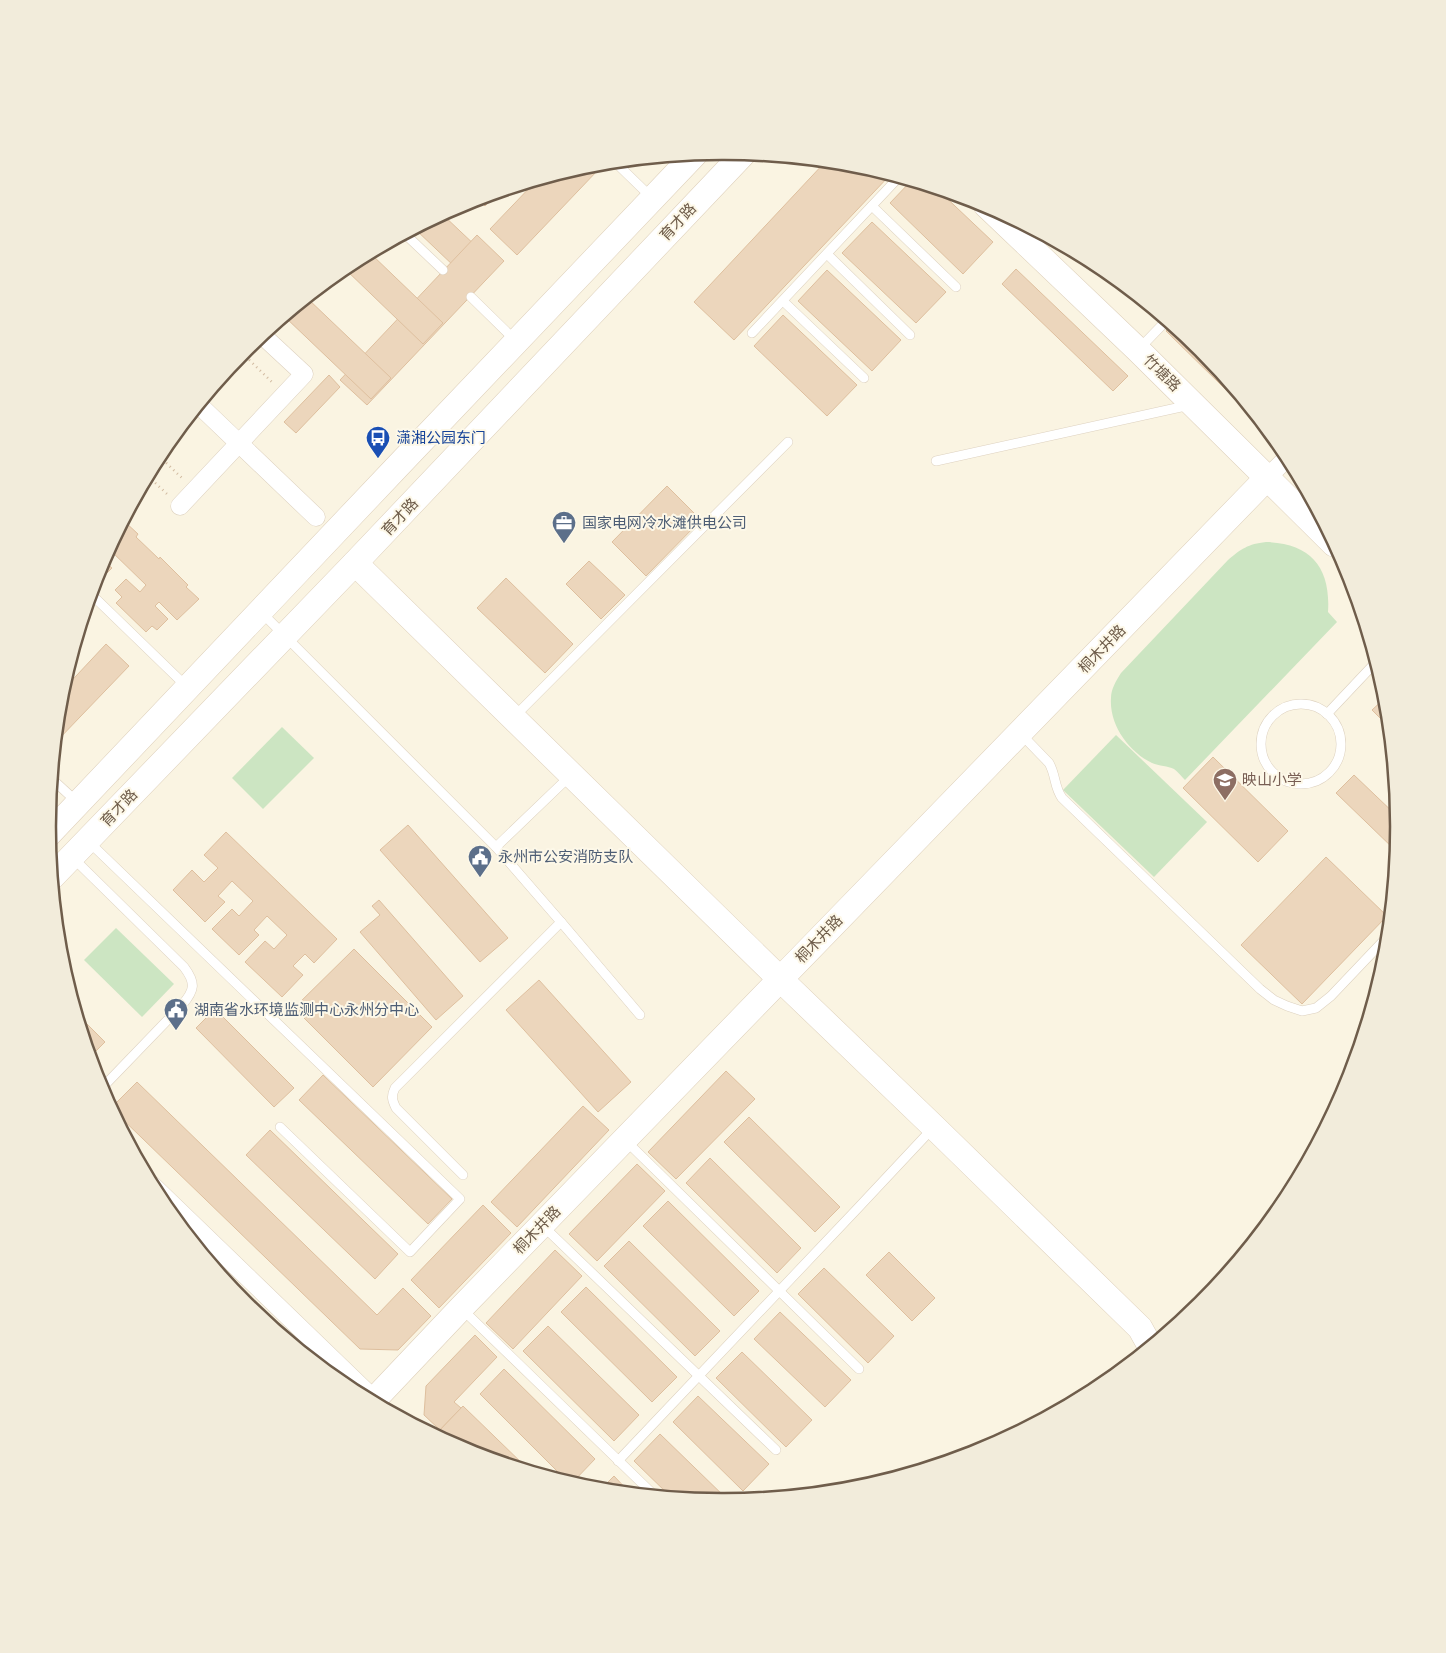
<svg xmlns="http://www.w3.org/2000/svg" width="1446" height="1653" viewBox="0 0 1446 1653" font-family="'Varela Round','Noto Sans SC',sans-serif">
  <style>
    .green { fill: #cce5c2 }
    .building { fill: #ecd6bc; stroke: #debf9e }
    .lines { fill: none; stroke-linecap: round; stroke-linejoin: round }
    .lane-casing { stroke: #ddd1bf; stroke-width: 10 }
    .street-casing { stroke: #ddd1bf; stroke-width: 19 }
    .secondary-casing { stroke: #ded0bb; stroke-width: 26 }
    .path { stroke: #d1baa0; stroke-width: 2.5; stroke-dasharray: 1 4; stroke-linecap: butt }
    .lane { stroke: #fff; stroke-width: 9 }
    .street { stroke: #fff; stroke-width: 18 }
    .secondary { stroke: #fff; stroke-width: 25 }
    .labels { text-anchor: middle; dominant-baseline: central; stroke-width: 4; stroke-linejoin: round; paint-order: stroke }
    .street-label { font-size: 15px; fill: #6f5d4b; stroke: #fdf8e8 }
    .transit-label { font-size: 15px; fill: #164399; stroke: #fdf8e8; text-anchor: start }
    .service-label { font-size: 15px; fill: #4e5e75; stroke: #fdf8e8; text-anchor: start }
    .education-label { font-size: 15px; fill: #785e54; stroke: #fdf8e8; text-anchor: start }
    .rim { fill: none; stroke: #6f5d4b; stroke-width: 2.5 }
  </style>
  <rect width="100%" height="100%" fill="#faf4e2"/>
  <g class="green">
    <path d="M 1266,542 C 1311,543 1331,568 1328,612 L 1337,622 L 1185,780 C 1182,777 1178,772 1174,769 C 1168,766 1159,766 1152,763 C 1129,752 1109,725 1111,698 C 1111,689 1116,681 1121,673 L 1228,560 C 1241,549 1248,544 1266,542 Z"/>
    <polygon points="282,727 314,758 263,809 232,778"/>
    <polygon points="1116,735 1207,822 1154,877 1063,790"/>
    <polygon points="116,928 174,984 142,1017 84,960"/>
  </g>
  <g class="building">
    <polygon points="826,161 855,164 890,175 734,340 694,302"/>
    <polygon points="591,164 598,170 517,255 490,229 536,181"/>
    <polygon points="911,181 937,189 993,242 963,274 890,203"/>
    <polygon points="499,192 485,206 478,198"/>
    <polygon points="442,214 497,266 476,287 415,229"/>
    <polygon points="872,222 946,292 916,323 842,253"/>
    <polygon points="477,235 504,261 367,405 340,380"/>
    <polygon points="370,253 443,323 423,344 344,268"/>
    <polygon points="1016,269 1128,376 1113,391 1002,284"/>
    <polygon points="827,270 901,340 872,371 798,301"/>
    <polygon points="307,298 391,378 371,399 285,317"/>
    <polygon points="783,315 857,385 827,416 754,346"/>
    <polygon points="1172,325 1201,349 1267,430 1166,331"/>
    <polygon points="329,375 340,387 296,433 284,422"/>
    <polygon points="667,486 701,520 646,576 612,542"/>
    <polygon points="124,521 138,534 136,537 159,559 160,557 188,585 186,587 199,599 177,620 159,602 155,606 168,619 157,630 152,626 146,632 116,603 122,597 115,590 126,579 140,592 146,585 109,549"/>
    <polygon points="103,560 112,568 106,574 101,569 97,574"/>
    <polygon points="589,561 625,595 601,619 566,584"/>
    <polygon points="506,578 573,644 545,673 477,608"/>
    <polygon points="106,644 129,666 56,742 62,691"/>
    <polygon points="1386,697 1389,727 1372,710"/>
    <polygon points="1213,757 1288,831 1258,862 1183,788"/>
    <polygon points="1354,775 1398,817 1398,826 1396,851 1336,793"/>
    <polygon points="408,825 508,938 480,962 380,850"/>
    <polygon points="226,832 337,939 314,963 305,954 293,966 303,975 282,997 245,962 265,941 274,949 287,935 267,916 254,930 259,935 239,955 212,929 232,909 239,916 253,901 232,881 218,896 225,902 205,922 173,890 192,870 204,882 218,868 204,855"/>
    <polygon points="1326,857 1387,916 1302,1004 1241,945"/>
    <polygon points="379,900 463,996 436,1020 360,932 380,915 372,906"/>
    <polygon points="354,949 432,1027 373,1087 294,1008"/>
    <polygon points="539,980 631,1082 598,1112 506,1010"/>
    <polygon points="215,1009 294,1088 274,1107 196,1028"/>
    <polygon points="77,1014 105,1042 90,1057"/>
    <polygon points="726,1071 755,1099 676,1179 648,1152"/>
    <polygon points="323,1075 452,1199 428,1224 299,1100"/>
    <polygon points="137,1082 377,1315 403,1288 431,1316 398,1350 360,1349 111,1108"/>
    <polygon points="583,1106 609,1130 517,1227 491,1202"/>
    <polygon points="749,1117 840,1207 815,1232 724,1142"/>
    <polygon points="270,1130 398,1254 375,1279 246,1155"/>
    <polygon points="710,1158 801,1248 777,1273 686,1183"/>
    <polygon points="637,1164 665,1191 597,1261 569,1234"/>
    <polygon points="668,1201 759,1291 734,1316 643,1226"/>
    <polygon points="483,1205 511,1233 439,1308 411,1280"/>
    <polygon points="629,1241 720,1331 695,1356 604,1266"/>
    <polygon points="555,1250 582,1276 513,1349 486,1323"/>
    <polygon points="889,1252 935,1298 912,1321 866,1275"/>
    <polygon points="824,1268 894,1336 868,1363 798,1294"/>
    <polygon points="586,1287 677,1377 652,1402 561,1312"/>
    <polygon points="780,1312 851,1380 825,1407 754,1339"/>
    <polygon points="548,1326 639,1415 614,1441 523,1351"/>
    <polygon points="475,1335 497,1357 454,1402 461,1408 440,1430 424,1415 426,1386"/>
    <polygon points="742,1352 812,1420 786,1447 716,1378"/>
    <polygon points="504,1369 595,1459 572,1483 568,1482 480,1394"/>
    <polygon points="698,1396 769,1464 743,1491 673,1422"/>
    <polygon points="463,1406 529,1470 464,1450 444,1439 437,1433"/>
    <polygon points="660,1434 729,1501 671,1497 634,1461"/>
    <polygon points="614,1476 630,1493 600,1490"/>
  </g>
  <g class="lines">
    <defs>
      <g id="lane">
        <polyline points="615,162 652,198"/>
        <polyline points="872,206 956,287"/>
        <polyline points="405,234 443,270"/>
        <polyline points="827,254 910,335"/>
        <polyline points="471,297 516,341"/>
        <polyline points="783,301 864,378"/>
        <polyline points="752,333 899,177"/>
        <polyline points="1138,350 1166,321"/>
        <polyline points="936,461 1190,405"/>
        <polyline points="91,594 186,686"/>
        <path d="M 262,613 L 496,847 L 561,922 L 395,1088 C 391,1096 392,1100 396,1108 L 463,1175"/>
        <circle cx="1301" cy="744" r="40"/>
        <polyline points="1327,714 1376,662"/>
        <polyline points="514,717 788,442"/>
        <path d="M 1020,733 L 1049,763 C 1056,775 1054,787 1062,798 L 1260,989 L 1274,1000 L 1287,1006 L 1302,1011 L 1316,1008 L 1331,996 L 1388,936"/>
        <polyline points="52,779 77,802"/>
        <polyline points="88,841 460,1199 410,1252 280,1127"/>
        <polyline points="496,847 570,776"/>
        <path d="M 72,857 L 184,967 C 196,983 195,990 182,1005 L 101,1089"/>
        <polyline points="561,922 640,1015"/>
        <polyline points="625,1140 859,1369"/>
        <polyline points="542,1225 776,1450"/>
        <polyline points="463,1310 654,1495"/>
        <polyline points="618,1461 857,1209 932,1129"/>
      </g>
      <g id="street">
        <polyline points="199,405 316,517"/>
        <polyline points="1267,478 1288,457"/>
        <polyline points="180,506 304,374 262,335"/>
        <polyline points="152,1185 381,1406"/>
      </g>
      <g id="secondary">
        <polyline points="986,205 1138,350 1334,544"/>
        <polyline points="355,563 780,979 934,1127 1140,1328 1150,1346"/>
        <polyline points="48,835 395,469 695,154"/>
        <polyline points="52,877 355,563 744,153"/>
        <polyline points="373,1401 461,1308 1267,478"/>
      </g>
    </defs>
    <use href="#lane" class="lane-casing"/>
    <use href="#street" class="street-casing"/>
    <use href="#secondary" class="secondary-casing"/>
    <g class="path">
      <polyline points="242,353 273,383"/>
      <polyline points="159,456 183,479"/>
      <polyline points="148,476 168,495"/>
    </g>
    <use href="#lane" class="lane"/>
    <use href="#street" class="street"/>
    <use href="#secondary" class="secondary"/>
  </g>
  <defs>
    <symbol id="bus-pin" viewBox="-11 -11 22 30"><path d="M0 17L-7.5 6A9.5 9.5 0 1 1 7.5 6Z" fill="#1a4fb4" stroke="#fdf8e8"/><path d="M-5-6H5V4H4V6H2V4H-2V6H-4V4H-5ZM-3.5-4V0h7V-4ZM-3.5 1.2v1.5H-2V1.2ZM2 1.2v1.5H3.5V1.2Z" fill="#fff"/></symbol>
    <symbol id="office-pin" viewBox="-11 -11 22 30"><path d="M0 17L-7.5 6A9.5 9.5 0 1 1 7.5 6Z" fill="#5c6f8a" stroke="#fdf8e8"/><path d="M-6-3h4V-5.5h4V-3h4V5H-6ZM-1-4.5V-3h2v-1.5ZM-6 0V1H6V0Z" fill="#fff"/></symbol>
    <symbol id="school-pin" viewBox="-11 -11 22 30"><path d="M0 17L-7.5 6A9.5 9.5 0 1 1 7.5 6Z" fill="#8d6e63" stroke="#fdf8e8"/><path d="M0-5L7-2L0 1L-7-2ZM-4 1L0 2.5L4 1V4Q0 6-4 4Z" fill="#fff"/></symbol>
    <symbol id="civic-pin" viewBox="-11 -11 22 30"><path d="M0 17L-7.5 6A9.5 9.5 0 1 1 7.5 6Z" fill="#5c6f8a" stroke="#fdf8e8"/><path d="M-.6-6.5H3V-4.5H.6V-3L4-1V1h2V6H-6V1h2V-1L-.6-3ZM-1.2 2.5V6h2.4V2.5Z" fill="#fff"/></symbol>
  </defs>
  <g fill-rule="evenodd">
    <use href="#bus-pin" x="364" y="424" width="28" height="38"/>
    <use href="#office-pin" x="550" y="509" width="28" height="38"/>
    <use href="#school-pin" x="1211" y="766" width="28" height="38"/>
    <use href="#civic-pin" x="466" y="843" width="28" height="38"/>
    <use href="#civic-pin" x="162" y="996" width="28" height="38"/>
  </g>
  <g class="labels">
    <g class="street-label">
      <text transform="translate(678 222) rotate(-47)">育才路</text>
      <text transform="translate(1162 373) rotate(45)">竹塘路</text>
      <text transform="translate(400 517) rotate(-47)">育才路</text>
      <text transform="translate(1102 649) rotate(-46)">桐木井路</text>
      <text transform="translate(119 808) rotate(-46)">育才路</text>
      <text transform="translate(819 939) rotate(-46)">桐木井路</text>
      <text transform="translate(537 1230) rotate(-46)">桐木井路</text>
    </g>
    <g class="transit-label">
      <text x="396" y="438">潇湘公园东门</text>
    </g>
    <g class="service-label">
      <text x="582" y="523">国家电网冷水滩供电公司</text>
      <text x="498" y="857">永州市公安消防支队</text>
      <text x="194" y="1010">湖南省水环境监测中心永州分中心</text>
    </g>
    <g class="education-label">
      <text x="1242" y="780">映山小学</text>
    </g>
  </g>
  <path d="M0 0H1446V1653H0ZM722 160H724A666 666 0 0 1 1390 826V827A666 666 0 0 1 724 1493H722A666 666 0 0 1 56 827V826A666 666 0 0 1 722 160Z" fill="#f2ecdb" fill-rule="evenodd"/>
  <path class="rim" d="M722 160H724A666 666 0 0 1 1390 826V827A666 666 0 0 1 724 1493H722A666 666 0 0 1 56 827V826A666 666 0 0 1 722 160Z"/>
</svg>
